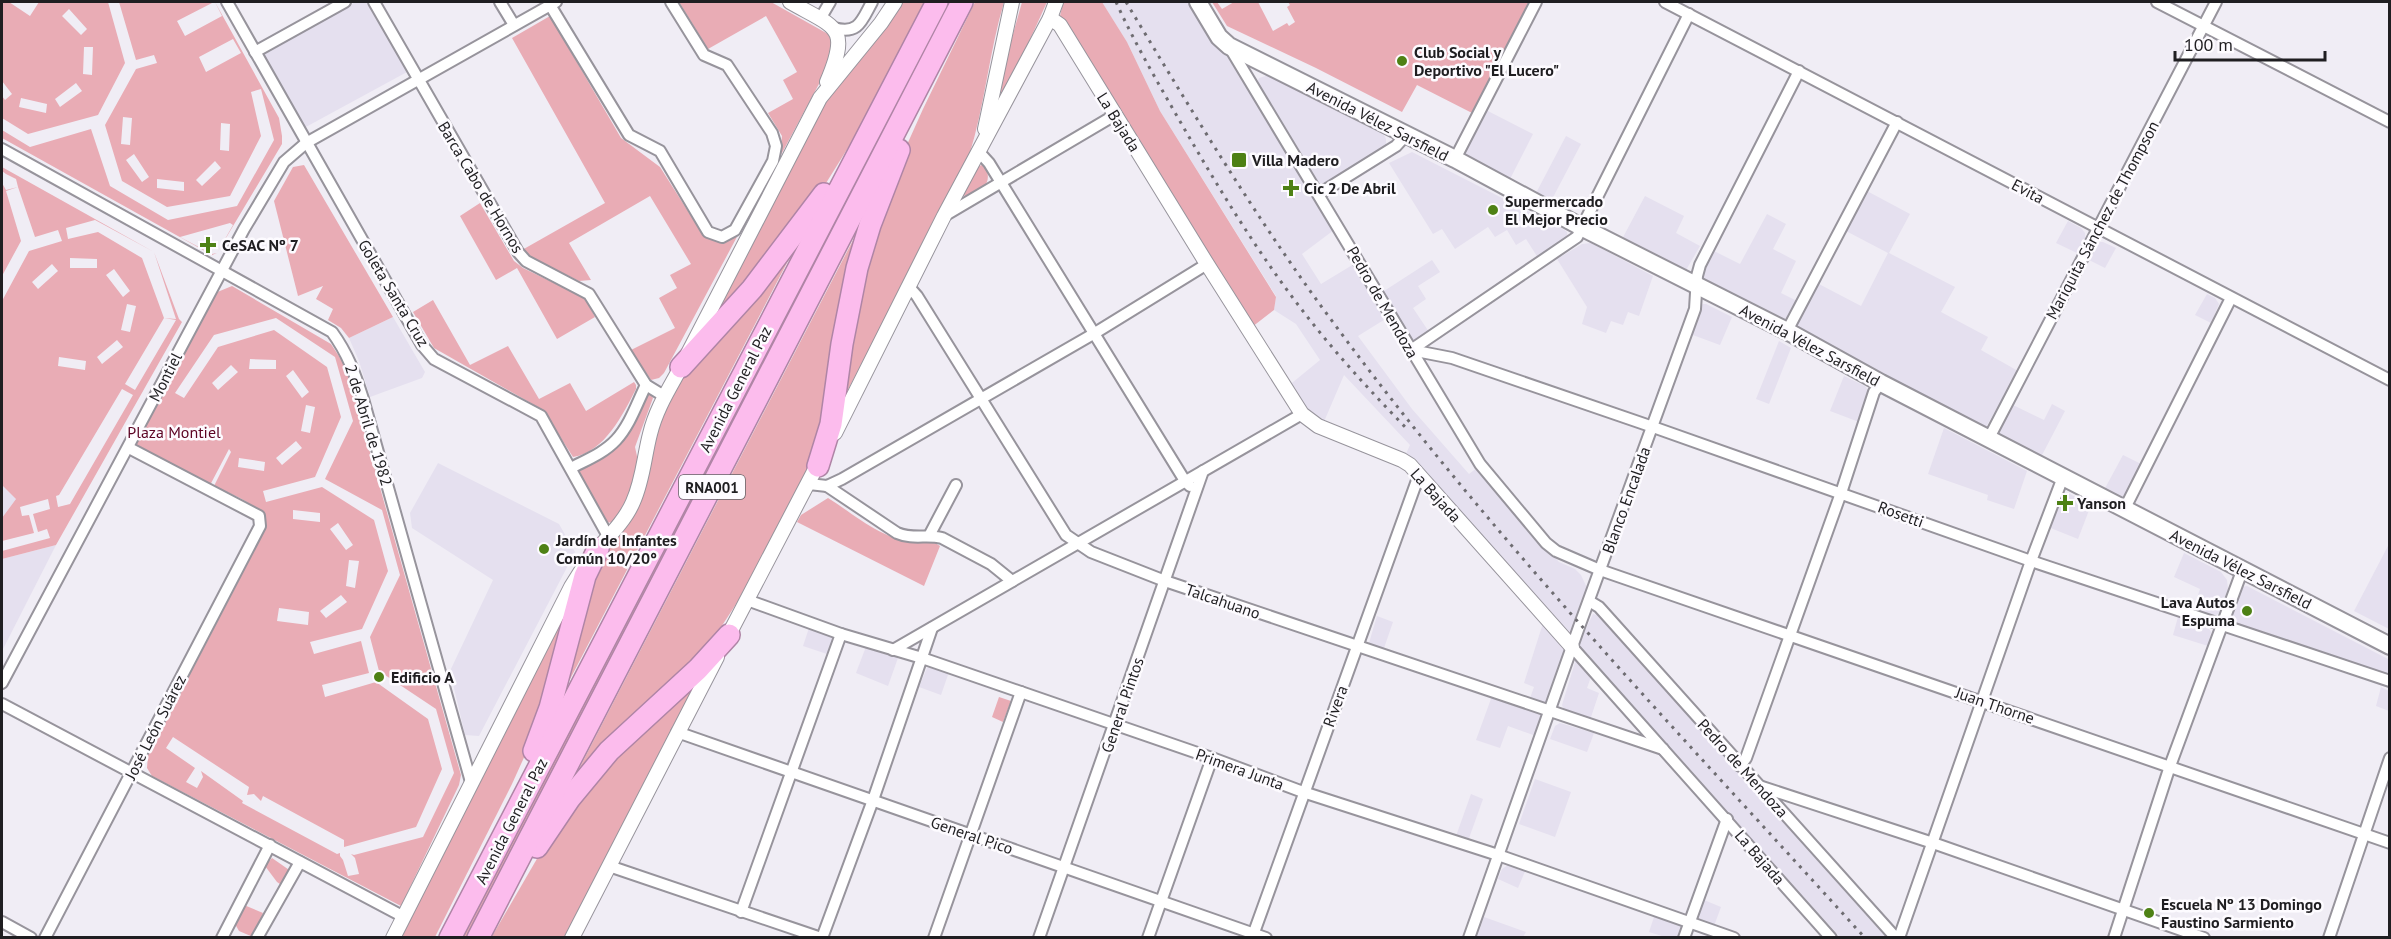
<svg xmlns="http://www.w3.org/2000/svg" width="2391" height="939" viewBox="0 0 2391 939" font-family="'PT Sans',sans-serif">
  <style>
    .built { fill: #e5e0ef }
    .green { fill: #e9acb5; fill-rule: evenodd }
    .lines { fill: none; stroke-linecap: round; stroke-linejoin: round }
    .minor-casing { stroke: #97949c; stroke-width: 14 }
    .tertiary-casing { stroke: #97949c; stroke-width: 16 }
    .secondary-casing { stroke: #97949c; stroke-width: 20 }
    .motorway-casing { stroke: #af85a6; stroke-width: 24 }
    .minor { stroke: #fff; stroke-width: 10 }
    .tertiary { stroke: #fff; stroke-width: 14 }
    .secondary { stroke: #fff; stroke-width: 16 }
    .motorway { stroke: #fcbced; stroke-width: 21 }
    .rail { stroke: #6e6c71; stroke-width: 3; stroke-dasharray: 3 6; stroke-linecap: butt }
    .poi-dot { fill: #4e8115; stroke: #fdfbff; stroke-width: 2 }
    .labels { text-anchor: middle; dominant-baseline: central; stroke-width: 5; stroke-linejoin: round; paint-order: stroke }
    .shield { fill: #fdfbff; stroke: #626064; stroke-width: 1.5 }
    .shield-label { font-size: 15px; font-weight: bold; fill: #1f1e21 }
    .poi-label { font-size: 16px; font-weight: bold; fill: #1f1e21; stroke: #fdfbff; text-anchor: start }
    .street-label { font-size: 16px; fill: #1f1e21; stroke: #fdfbff }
    .park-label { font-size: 16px; fill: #5c0323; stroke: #fdfbff }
  </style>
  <rect width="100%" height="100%" fill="#f0edf5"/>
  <g class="built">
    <polygon points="355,2 367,2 407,72 304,128 263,55"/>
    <polygon points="1102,2 1195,2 1334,230 1302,254 1321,284 1354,264 1387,318 1358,336 1412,409 1469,474 1478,467 1522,522 1559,562 1575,569 1581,575 1588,590 1572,632 1569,633 1405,456 1410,445 1344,375 1323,424 1315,421 1287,387 1320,360 1296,324 1274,310 1276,296 1160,111 1127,42"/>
    <polygon points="1269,75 1384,135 1386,139 1386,147 1322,187 1319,187 1257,83 1259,78"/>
    <polygon points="1484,109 1533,134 1509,181 1464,158 1463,151"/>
    <polygon points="1566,136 1581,144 1550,203 1535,195"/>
    <polygon points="1412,152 1563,229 1567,232 1568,240 1540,261 1526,239 1516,245 1507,230 1495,237 1488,227 1455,249 1442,229 1433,234 1389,163"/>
    <polygon points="1867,191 1910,214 1889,253 1955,287 1941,312 1988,337 1981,350 2018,371 1986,427 1983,428 1798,331 1797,323 1817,283 1861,306 1888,253 1846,231"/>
    <polygon points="1645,196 1684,216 1676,233 1700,246 1686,270 1680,272 1621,241"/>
    <polygon points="1767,214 1786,224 1773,249 1796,261 1781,293 1797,301 1784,322 1700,280 1701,271 1712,250 1740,264"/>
    <polygon points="2068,221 2081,228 2085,233 2085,239 2079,254 2056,243"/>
    <polygon points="2098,242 2103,242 2116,248 2105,268 2087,259"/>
    <polygon points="1591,243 1653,276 1639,316 1628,312 1623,325 1611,321 1606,333 1582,324 1587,307 1557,259 1582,244"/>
    <polygon points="1432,260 1440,272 1418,286 1426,299 1413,308 1429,332 1412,343 1381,293"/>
    <polygon points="2207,294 2215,298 2219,304 2211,323 2195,315"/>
    <polygon points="1703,304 1706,304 1732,317 1720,345 1690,334 1699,307"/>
    <polygon points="393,317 425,372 422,378 370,397 359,361 349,338"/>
    <polygon points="1779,341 1791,348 1769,404 1756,399"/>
    <polygon points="1844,376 1865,386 1869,392 1859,422 1830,411"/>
    <polygon points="2011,404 2044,420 2052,404 2065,411 2040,459 1998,435 1998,429"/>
    <polygon points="1944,428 2027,471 2014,509 1987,500 1988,495 1928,474"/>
    <polygon points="2123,455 2141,464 2124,495 2121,498 2103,492"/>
    <polygon points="438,463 559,524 575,552 479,736 465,735 450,671 493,580 412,528 410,513"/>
    <polygon points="2,485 16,499 2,518"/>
    <polygon points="2068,493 2091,505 2078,539 2048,527 2062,494"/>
    <polygon points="2389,544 2389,629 2354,611"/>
    <polygon points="56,545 2,651 2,559"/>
    <polygon points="2184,553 2221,572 2227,580 2228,589 2219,613 2215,616 2193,610 2200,589 2174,577"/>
    <polygon points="2247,586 2388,659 2388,674 2386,676 2231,623 2230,616 2241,587"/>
    <polygon points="1593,614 1597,615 1888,937 1840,937 1579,649 1580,641"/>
    <polygon points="1377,616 1393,622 1383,651 1371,646 1369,643"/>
    <polygon points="2178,617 2207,626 2211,632 2208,646 2173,635"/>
    <polygon points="1544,620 1567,651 1551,705 1529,701 1534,687 1524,683"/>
    <polygon points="810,625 832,635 834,638 830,655 803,646"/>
    <polygon points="867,644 899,655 888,686 856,673"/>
    <polygon points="1576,659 1592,674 1587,688 1599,693 1589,723 1565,712 1562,705"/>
    <polygon points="934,666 949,672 941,695 919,687 927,668"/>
    <polygon points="2381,687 2389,691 2389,711 2376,706"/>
    <polygon points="1492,696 1542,714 1544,716 1539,737 1508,726 1500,748 1476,740"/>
    <polygon points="1560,723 1594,733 1587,752 1550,739 1555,726"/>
    <polygon points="1535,779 1571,792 1555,837 1519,824"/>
    <polygon points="1471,794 1483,799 1468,841 1456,836"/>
    <polygon points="1508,865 1526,869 1518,888 1498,879 1502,869"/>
    <polygon points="1704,900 1721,907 1714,926 1699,919 1698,915"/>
    <polygon points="1655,914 1679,922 1683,927 1680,937 1665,937 1649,932"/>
    <polygon points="1484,917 1526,932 1523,937 1477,937"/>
  </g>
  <g class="green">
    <path d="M 2,2 L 9,2 L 30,16 L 39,2 L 108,2 L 125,63 L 98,115 L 28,134 L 2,118 L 2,96 L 5,100 L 12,94 L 2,81 ZM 69,9 L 87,29 L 81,35 L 62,16 ZM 84,47 L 93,47 L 92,75 L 83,74 ZM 76,83 L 82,91 L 60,107 L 55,99 ZM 21,98 L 47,104 L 46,113 L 19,107 Z"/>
    <path d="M 119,2 L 214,2 L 177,21 L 185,36 L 222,16 L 215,2 L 279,118 L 282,136 L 282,144 L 217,253 L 212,255 L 2,138 L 2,130 L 30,147 L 91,129 L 110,186 L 168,220 L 237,206 L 274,140 L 261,89 L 251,92 L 261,136 L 230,196 L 167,207 L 122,181 L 105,125 L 136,69 L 157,63 L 154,55 L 136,60 ZM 233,39 L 241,53 L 206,72 L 199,57 ZM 123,117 L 132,118 L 130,145 L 121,144 ZM 221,123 L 230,124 L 229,151 L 220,150 ZM 134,154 L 149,177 L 142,182 L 126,160 ZM 215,161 L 221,168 L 202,186 L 196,180 ZM 157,179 L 184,182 L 184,191 L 157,188 ZM 230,223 L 233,225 L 217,253 L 212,254 L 180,237 Z"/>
    <path d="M 679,2 L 771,2 L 828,34 L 835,46 L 835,54 L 664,373 L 659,378 L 651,380 L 631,350 L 675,328 L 659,298 L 677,288 L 670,275 L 691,264 L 650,196 L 569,243 L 591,280 L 579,281 L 534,259 L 529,262 L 522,250 L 605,203 L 512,38 L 550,16 L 621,138 L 660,167 L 698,227 C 706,236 712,242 726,239 L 781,145 L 782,136 L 768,113 L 793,99 L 783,80 L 797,72 L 766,16 L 708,49 Z"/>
    <polygon points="902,2 926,2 851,143 813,204 696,344 825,101"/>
    <polygon points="946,2 953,2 468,937 460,938"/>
    <path d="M 975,2 L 1004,2 C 989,52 985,105 969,156 L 837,411 L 837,403 L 884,196 L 923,109 Z"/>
    <polygon points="1022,2 1047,2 997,112 1008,52"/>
    <polygon points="1063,2 1102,2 1127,42 1160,111 1276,297 1274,310 1252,327 1060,16"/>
    <polygon points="1212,2 1217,2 1222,9 1234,2 1258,2 1273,31 1287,23 1289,26 1295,22 1287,7 1290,5 1288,2 1532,2 1474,114 1417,85 1402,112 1316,68 1227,26"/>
    <path d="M 984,164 C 995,183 981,194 963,196 L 961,194 L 977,167 Z"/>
    <polygon points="304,165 393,317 349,338 341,328 328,320 333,309 316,299 323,286 298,296 274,201 293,167"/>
    <path d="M 2,167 L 154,252 L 179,319 L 182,322 L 56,545 L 2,559 L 2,551 L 50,538 L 47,529 L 38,532 L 33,514 L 50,509 L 48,499 L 20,507 L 22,516 L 29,515 L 34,533 L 2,541 L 2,518 L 16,499 L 2,485 L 2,301 L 29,251 L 62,241 L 58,230 L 35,237 L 18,187 L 6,191 L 21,241 L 2,276 L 2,183 L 6,190 L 18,187 L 16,179 L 6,174 L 2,183 L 6,174 L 2,171 ZM 95,220 L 154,252 L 176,319 L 164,318 L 142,258 L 98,232 L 68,239 L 66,228 ZM 70,258 L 97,259 L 97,268 L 70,268 ZM 52,264 L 58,271 L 38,289 L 32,282 ZM 114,269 L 130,291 L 123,297 L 106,275 ZM 127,304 L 136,306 L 130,332 L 121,330 ZM 164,318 L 176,320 L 135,390 L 125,384 ZM 117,340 L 123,347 L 102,364 L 97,357 ZM 59,357 L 86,361 L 85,370 L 58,366 ZM 122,389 L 133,395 L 70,504 L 58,507 L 56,496 L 59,495 Z"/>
    <polygon points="480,203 514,261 523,268 585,298 595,317 557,339 517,268 496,280 460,216"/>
    <polygon points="865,217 813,463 738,601 714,638 568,790"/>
    <polygon points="786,257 789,259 555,708 581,604 607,549 627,524 640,501 648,478 658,429 667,407 683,376"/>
    <path d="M 232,286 L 331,344 L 346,367 L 461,775 L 459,785 L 401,906 L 152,776 L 147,768 L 148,755 L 266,528 C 265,505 232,495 214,486 L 231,452 L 229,449 L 208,489 L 129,448 L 166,388 L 215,293 ZM 276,318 L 335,357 L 353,421 L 325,479 L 382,510 L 400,575 L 370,637 L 379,671 L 436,709 L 454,773 L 423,837 L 354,855 L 351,854 L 355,858 L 359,874 L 348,876 L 343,860 L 340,856 L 340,853 L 337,854 L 242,803 L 243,801 L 201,771 L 203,777 L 197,788 L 186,782 L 195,768 L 166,748 L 173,737 L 249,787 L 247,795 L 254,794 L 261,801 L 263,796 L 344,840 L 344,847 L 416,827 L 442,769 L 428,719 L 376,682 L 325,697 L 322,685 L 369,673 L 361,641 L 314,654 L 310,642 L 362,629 L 388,571 L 374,520 L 322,487 L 266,502 L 263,491 L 315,477 L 341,417 L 327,367 L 274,330 L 218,347 L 184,398 L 175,393 L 214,335 ZM 250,359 L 276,360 L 276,369 L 249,369 ZM 231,365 L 238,372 L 218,390 L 212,383 ZM 293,370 L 309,392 L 302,398 L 286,376 ZM 306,405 L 315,407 L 310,433 L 301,431 ZM 296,441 L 302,448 L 282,465 L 276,458 ZM 239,458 L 265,462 L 264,471 L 238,467 ZM 293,510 L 320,513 L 320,522 L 293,519 ZM 338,523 L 353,545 L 346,550 L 330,529 ZM 349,560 L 359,561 L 355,588 L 346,586 ZM 341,595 L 347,602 L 326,618 L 320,611 ZM 279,608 L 309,612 L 308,625 L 277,621 Z"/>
    <path d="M 433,300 L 470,365 L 508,346 L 539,399 L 570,383 L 586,411 L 634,382 L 636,385 L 636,389 C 623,414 605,452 573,457 L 543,410 L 434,348 L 413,312 Z"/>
    <polygon points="648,395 651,395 653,398 635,447 638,461 632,488 623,508 612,522 606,523 580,474 580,469 637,417"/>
    <path d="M 828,498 C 860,518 892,549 932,541 L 940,546 L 924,586 L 797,522 L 801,515 Z"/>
    <polygon points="571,601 536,731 512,784 435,937 396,938"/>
    <polygon points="700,679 564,937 491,938 538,857 597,772"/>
    <polygon points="999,697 1011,701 1003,722 992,717"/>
    <polygon points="272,858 295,874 286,888 277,882 265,866"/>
    <polygon points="244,905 263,913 253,937 239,931 235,924"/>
  </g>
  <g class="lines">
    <defs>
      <g id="minor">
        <polyline points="227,2 422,345 434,359 541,416 608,536"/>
        <polyline points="374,2 518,252 526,261 589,294 646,385 664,396"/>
        <polyline points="500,2 514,25"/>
        <polyline points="1665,2 2390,380"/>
        <polyline points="2157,2 2390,122"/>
        <polyline points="550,5 629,135 660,151 708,232 722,237 735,230 773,161 776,146 772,133 727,65 704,55 671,2"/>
        <polyline points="820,19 830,2"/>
        <path d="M 834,28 C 859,35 862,20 872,2"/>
        <polyline points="1230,48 1480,464 1546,543 1556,551 1600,570 2390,843"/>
        <polyline points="255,52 345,2"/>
        <path d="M 2,149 L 332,332 C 348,354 355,374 363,399 L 471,782"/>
        <polyline points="979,152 989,163 1185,481 1190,486"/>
        <polyline points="1455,159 1536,2"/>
        <polyline points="1319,194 1396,146 1407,134"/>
        <polyline points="944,216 1115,115"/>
        <polyline points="909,287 917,296 1066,535 1091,552 1165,581 1663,749"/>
        <polyline points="1787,331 1897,122"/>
        <polyline points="1411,350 1452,358 1653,427 2031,561 2390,681"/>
        <polyline points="1411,350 1577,237 1689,14"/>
        <polyline points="1989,438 2216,2"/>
        <path d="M 571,468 C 586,460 604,453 616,440 C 630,425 637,403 646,385"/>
        <polyline points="809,484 827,486 842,479 1095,333 1207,264"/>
        <path d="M 827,486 L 897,533 C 913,540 927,534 942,538 L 991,564 L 1012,581"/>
        <polyline points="2125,508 2231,298"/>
        <polyline points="929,536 956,485"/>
        <polyline points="747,600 841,634 922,658 1212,758 1303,792 1498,855 1734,938"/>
        <polyline points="1589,601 1599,607 1896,938"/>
        <polyline points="1572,647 1831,938"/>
        <polyline points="893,650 1302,414"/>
        <polyline points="2,683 244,229 284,162 306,143 556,2"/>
        <polyline points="2,704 404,917"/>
        <polyline points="677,732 1266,938"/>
        <polyline points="1740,766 1746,758 1841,493 1874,392 1881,383"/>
        <polyline points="1759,786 1933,843 2204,938"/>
        <polyline points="609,866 821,938"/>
        <polyline points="741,912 841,634"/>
        <polyline points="2,922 31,938"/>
        <polyline points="45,938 260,526 259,516 129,448"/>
        <polyline points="222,938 270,845"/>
        <polyline points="257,938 300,862"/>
        <polyline points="822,938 873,800 932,628"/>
        <polyline points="934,938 1021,692"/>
        <polyline points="1039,938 1203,471"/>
        <polyline points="1148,938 1212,758"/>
        <polyline points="1252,938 1419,475"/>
        <polyline points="1469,938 1579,627 1695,309 1697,276 1700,265 1799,71"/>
        <polyline points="1684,938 1727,819"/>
        <polyline points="1899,938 2031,561 2063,477"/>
        <polyline points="2114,938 2170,766 2242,571"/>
        <polyline points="2329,938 2390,758"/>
      </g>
      <g id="tertiary">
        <path d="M 790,2 C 836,28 851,26 827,82"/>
        <polyline points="1050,18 1060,25 1207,264 1302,414 1318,426 1402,460 1410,465 1572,647"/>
        <polyline points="985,129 1012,2"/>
        <polyline points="835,433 944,216 1050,18 1056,2"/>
        <path d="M 594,553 C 608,537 625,521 633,502 C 643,480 644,457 650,434 C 656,409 669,389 681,367 L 820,98 L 881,23 L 895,2"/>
        <polyline points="726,640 820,460"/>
        <polyline points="393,938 571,587 581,571"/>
        <polyline points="572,938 717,657"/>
      </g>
      <polyline id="secondary" points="1198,2 1219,37 1229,46 1455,159 1583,228 1787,331 1881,383 2390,646"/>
      <g id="motorway">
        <polyline points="681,367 752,289 824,194"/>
        <polyline points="818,466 831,424 842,344 857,268 870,225 899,150"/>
        <polyline points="534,751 550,708 585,576 598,549"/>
        <polyline points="537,847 570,798 609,751 698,669 729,635"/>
        <polyline points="450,938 937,2"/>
        <polyline points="478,938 962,2"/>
      </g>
    </defs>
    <use href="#minor" class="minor-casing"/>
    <use href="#tertiary" class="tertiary-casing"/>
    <use href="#secondary" class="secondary-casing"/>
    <use href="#motorway" class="motorway-casing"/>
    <use href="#minor" class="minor"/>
    <use href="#tertiary" class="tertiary"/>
    <use href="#secondary" class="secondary"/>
    <use href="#motorway" class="motorway"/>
    <g class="rail">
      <path d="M 1116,2 C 1136,46 1161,88 1185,130 C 1226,201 1270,272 1322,335 C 1349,368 1378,399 1408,430"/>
      <path d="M 1126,2 C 1193,113 1260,225 1338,329 C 1498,545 1685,739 1865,938"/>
    </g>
  </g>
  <g class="poi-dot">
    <circle cx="1402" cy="61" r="6"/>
    <rect x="1231" y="152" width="16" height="16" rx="3"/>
    <path d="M1288 179h6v6h6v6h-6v6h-6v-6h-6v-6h6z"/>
    <circle cx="1493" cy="210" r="6"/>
    <path d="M205 236h6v6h6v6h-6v6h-6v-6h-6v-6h6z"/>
    <path d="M2062 494h6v6h6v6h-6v6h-6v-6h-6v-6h6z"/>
    <circle cx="544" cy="549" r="6"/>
    <circle cx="2247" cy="611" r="6"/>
    <circle cx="379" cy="677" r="6"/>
    <circle cx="2149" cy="913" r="6"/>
  </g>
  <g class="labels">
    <rect class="shield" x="679" y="475" width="66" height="24" rx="4.5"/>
    <g class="shield-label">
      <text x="712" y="487">RNA001</text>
    </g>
    <g class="poi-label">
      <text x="1414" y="52">Club Social y<tspan x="1414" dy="18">Deportivo "El Lucero"</tspan></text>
      <text x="1252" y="160">Villa Madero</text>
      <text x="1304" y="188">Cic 2 De Abril</text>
      <text x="1505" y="201">Supermercado<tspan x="1505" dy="18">El Mejor Precio</tspan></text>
      <text x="222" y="245">CeSAC Nº 7</text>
      <text x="2077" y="503">Yanson</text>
      <text x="556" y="540">Jardín de Infantes<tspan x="556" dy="18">Común 10/20°</tspan></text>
      <text x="2235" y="602" text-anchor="end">Lava Autos<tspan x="2235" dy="18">Espuma</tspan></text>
      <text x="391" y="677">Edificio A</text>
      <text x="2161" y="904">Escuela Nº 13 Domingo<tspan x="2161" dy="18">Faustino Sarmiento</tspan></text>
    </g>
    <g class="street-label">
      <text transform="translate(1378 121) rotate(27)">Avenida Vélez Sarsfield</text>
      <text transform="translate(1119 122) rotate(58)">La Bajada</text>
      <text transform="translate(481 187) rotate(59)">Barca Cabo de Hornos</text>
      <text transform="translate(2028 191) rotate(28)">Evita</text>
      <text transform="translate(2102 220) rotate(-62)">Mariquita Sánchez de Thompson</text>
      <text transform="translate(394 293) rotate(59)">Goleta Santa Cruz</text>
      <text transform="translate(1383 302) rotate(60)">Pedro de Mendoza</text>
      <text transform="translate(1810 345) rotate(28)">Avenida Vélez Sarsfield</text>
      <text transform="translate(165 377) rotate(-63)">Montiel</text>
      <text transform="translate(735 389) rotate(-63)">Avenida General Paz</text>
      <text transform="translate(369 425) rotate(73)">2 de Abril de 1982</text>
      <text transform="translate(1436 495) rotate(48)">La Bajada</text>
      <text transform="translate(1626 500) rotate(-70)">Blanco Encalada</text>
      <text transform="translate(1901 514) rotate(20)">Rosetti</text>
      <text transform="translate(2241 569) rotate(27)">Avenida Vélez Sarsfield</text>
      <text transform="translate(1223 601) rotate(19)">Talcahuano</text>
      <text transform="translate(1122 705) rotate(-71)">General Pintos</text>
      <text transform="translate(1995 705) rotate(19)">Juan Thorne</text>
      <text transform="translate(1335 706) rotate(-70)">Rivera</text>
      <text transform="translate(155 727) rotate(-63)">José León Suárez</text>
      <text transform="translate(1743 768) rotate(48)">Pedro de Mendoza</text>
      <text transform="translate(1240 769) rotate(20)">Primera Junta</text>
      <text transform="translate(511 821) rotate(-63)">Avenida General Paz</text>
      <text transform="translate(972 835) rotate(19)">General Pico</text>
      <text transform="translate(1760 857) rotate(49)">La Bajada</text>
    </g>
    <g class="park-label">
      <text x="174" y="432">Plaza Montiel</text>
    </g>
  </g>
  <rect width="2391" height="939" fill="none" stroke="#1f1e21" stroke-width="6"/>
  <path d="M2175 51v9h150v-9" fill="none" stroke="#1f1e21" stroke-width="3"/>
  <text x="2184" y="51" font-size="18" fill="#1f1e21" stroke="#fdfbff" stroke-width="4.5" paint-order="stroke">100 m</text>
</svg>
